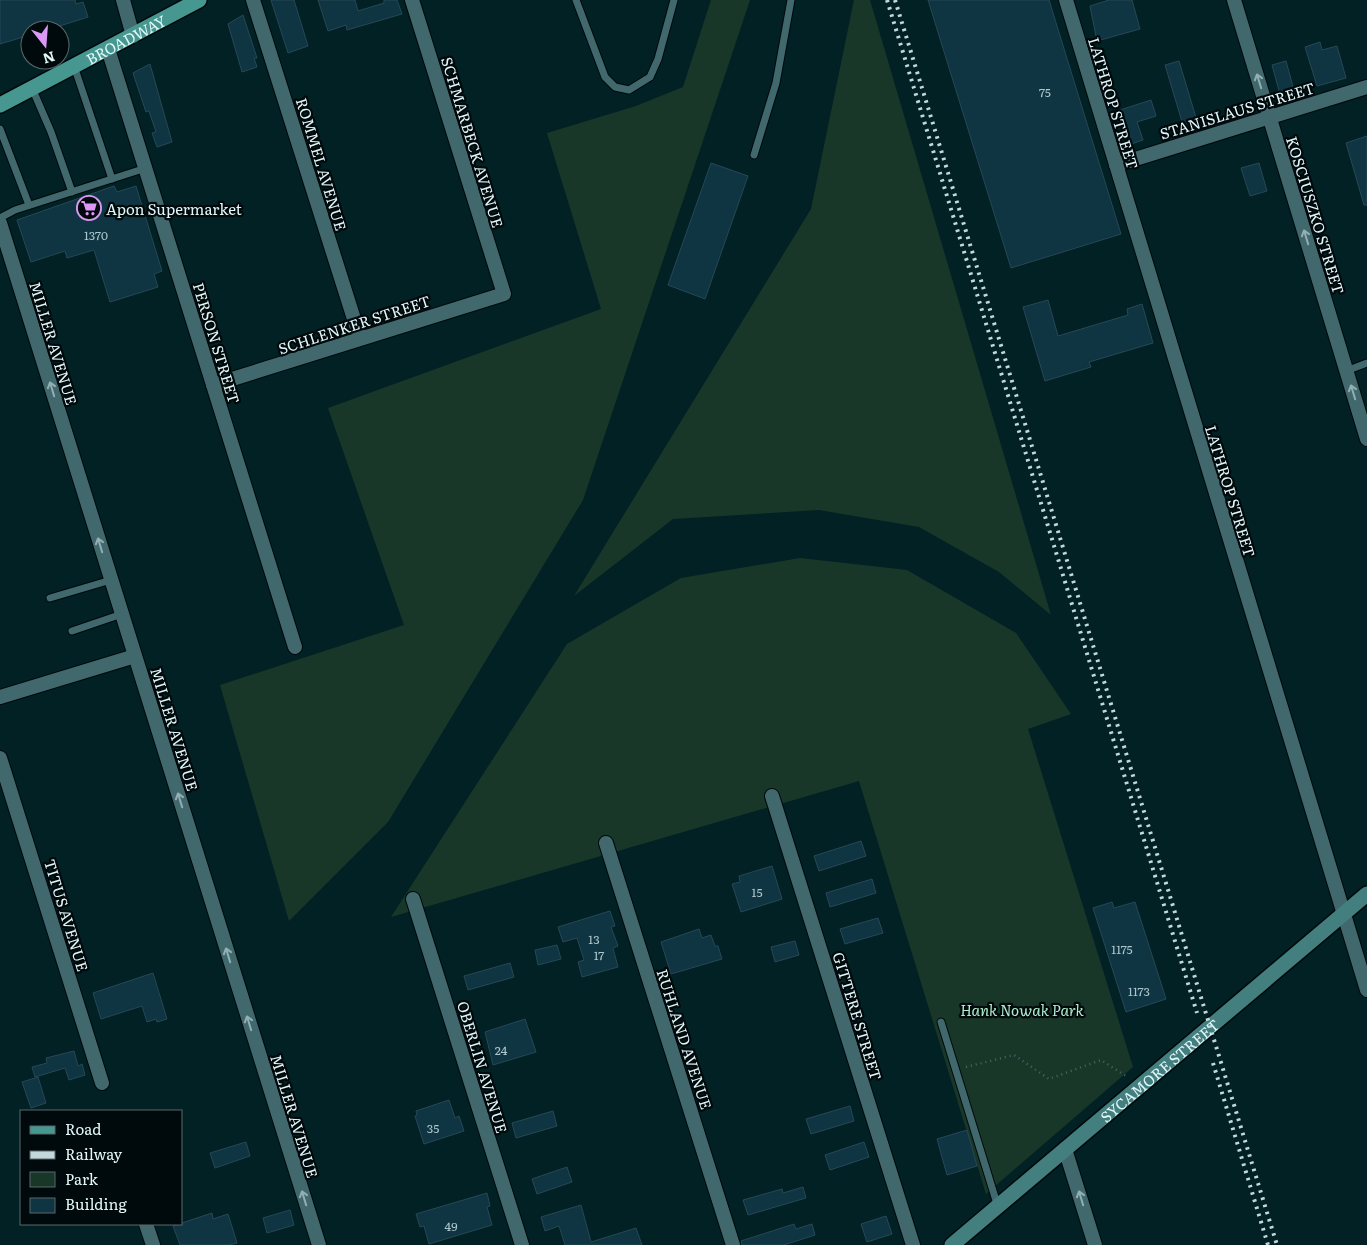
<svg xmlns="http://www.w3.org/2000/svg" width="1367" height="1245" viewBox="0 0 1367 1245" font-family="Literata,serif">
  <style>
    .green { fill: #193728 }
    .building { fill: #0f3442; stroke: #274856 }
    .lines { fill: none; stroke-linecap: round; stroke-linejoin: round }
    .lane-casing { stroke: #00090c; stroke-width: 9 }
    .street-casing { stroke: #00090c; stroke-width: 16 }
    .secondary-casing { stroke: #00090c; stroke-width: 18 }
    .primary-casing { stroke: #00090c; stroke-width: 18 }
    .path { stroke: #496568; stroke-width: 2.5; stroke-dasharray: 1 4; stroke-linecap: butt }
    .lane { stroke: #41686d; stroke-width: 7 }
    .street { stroke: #41686d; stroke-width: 14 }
    .secondary { stroke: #447f7f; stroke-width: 15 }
    .primary { stroke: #469790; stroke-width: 15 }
    .rail { stroke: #c2d8db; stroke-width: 4; stroke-dasharray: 2.5 5; stroke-linecap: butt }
    .oneway { stroke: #92b0b4 }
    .labels { text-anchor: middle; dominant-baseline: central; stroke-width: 4.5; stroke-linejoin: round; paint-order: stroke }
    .number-label { font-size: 12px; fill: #adc6cc }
    .street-label { font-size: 15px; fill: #e2f7fa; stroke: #00090b }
    .poi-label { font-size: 15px; fill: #e2f7fa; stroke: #00090b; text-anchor: start }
    .park-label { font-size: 15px; font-style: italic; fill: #b0efce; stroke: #00090b }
  </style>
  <rect width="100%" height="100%" fill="#022124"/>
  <g class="green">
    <polygon points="711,0 750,0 583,500 388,822 289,921 220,685 404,625 328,408 601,309 547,133 636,106 683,87"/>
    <polygon points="854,0 870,0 1051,615 999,572 919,527 819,510 673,519 574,596 811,209"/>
    <polygon points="800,558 907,570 1016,633 1071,714 1028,729 1133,1067 986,1194 859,781 391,917 567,644 681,578"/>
  </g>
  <g class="building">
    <polygon points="0,0 75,0 76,4 83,2 88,17 47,30 30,30 30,35 0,44"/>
    <polygon points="271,0 294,0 308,46 288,53"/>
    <polygon points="318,0 355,0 358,11 384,3 384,0 397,0 402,14 347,30 346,25 328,31"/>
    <polygon points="928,0 1049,0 1121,234 1011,268"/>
    <polygon points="1109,0 1132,0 1140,29 1097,41 1090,6"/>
    <polygon points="243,15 257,58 254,58 257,67 242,72 228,24"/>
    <polygon points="1320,42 1322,50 1337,46 1346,78 1317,86 1305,47"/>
    <polygon points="1179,61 1197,121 1183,125 1165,65"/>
    <polygon points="1286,61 1295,94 1281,98 1272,65"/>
    <polygon points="150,64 172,142 157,147 152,133 156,132 149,111 146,112 133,73"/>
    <polygon points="1151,100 1156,116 1137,122 1143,140 1128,145 1117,111"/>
    <polygon points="1367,136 1367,205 1364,205 1346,143"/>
    <polygon points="711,163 748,176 705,299 668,285"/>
    <polygon points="1259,163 1267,191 1250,196 1241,168"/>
    <polygon points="114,186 117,192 136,186 162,271 154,274 158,287 110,302 94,250 67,258 65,251 31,262 17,220"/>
    <polygon points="1048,300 1058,336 1128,315 1127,309 1142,304 1153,343 1089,362 1091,367 1045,381 1023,307"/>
    <polygon points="861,841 866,856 819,871 814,856"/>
    <polygon points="772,866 782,899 741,912 732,884 740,882 739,876"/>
    <polygon points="872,879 876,893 830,907 826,893"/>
    <polygon points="1112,902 1114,908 1135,902 1166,999 1126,1012 1093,908"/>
    <polygon points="610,911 615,926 611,927 618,946 613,948 618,967 582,977 578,962 584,960 577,938 563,942 558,927"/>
    <polygon points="878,918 883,933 845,944 840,929"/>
    <polygon points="699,929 702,938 711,935 715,946 718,946 722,959 671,974 661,942"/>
    <polygon points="795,941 799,955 775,962 771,947"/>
    <polygon points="557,945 561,959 538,965 535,950"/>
    <polygon points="510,963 514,977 468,990 464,976"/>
    <polygon points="153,973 167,1019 157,1022 156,1019 147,1022 142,1006 101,1019 93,993"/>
    <polygon points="525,1019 536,1052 493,1065 485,1032"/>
    <polygon points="74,1051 78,1066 82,1064 85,1075 69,1080 65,1068 35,1077 32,1067 47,1063 46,1058"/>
    <polygon points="38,1077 46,1103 31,1108 22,1082"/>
    <polygon points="449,1100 455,1118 459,1116 464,1131 424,1144 415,1116 417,1115 416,1111"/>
    <polygon points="850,1106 854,1121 811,1134 806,1119"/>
    <polygon points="553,1111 557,1126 516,1138 512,1123"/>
    <polygon points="967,1130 977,1166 947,1175 937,1139"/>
    <polygon points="246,1142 250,1156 215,1168 210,1153"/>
    <polygon points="864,1142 869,1157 830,1170 825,1155"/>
    <polygon points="567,1167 572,1182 537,1194 532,1179"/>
    <polygon points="803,1187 806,1198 748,1215 743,1200 782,1189 783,1193"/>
    <polygon points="487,1193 490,1206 487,1207 492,1225 429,1244 424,1226 420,1227 416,1214"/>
    <polygon points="581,1205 591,1242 636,1228 642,1245 565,1245 559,1226 545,1231 541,1217"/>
    <polygon points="290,1210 294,1225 267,1233 263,1218"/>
    <polygon points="212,1213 213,1219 228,1214 237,1243 229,1245 180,1245 173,1226"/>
    <polygon points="886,1216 892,1234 867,1242 861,1224"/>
    <polygon points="794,1224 796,1229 812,1224 815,1235 784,1245 742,1245 741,1241"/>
  </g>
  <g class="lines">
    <defs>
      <g id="lane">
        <polyline points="576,0 605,77 615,87 629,90 650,77 658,59 674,0"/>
        <polyline points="74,66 112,179"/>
        <polyline points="32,88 51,132 72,192"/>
        <polyline points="0,129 29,205"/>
        <polyline points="754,155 776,83 791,0"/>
        <polyline points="0,218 15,210 146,168"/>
        <polyline points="1346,371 1367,363"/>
        <polyline points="50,598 111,580"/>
        <polyline points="72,631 122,614"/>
        <polyline points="941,1022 998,1207"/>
      </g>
      <g id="street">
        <polyline points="123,0 133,36"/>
        <polyline points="253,0 360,338"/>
        <polyline points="1066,0 1367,990"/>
        <polyline points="1234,0 1367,439"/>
        <polyline points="108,49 295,647"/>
        <polyline points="1116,165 1367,87"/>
        <polyline points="0,223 319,1245"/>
        <polyline points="213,385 504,294 412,0"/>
        <polyline points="0,697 135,656"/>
        <polyline points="0,758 102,1083"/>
        <polyline points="772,796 913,1245"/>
        <polyline points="606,843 733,1245"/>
        <polyline points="413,899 522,1245"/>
        <polyline points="1065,1149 1095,1245"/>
        <polyline points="146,1224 153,1245"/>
      </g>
      <g id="secondary">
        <path id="s1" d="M 952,1245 L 1367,894"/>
      </g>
      <g id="primary">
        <path id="s2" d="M 0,105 L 199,0"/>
      </g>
    </defs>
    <use href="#lane" class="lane-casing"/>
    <use href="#street" class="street-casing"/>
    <use href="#secondary" class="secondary-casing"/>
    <use href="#primary" class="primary-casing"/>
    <polyline class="path" points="966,1067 1014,1055 1049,1079 1101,1060 1126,1076"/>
    <use href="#lane" class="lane"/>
    <use href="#street" class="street"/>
    <use href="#secondary" class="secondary"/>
    <use href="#primary" class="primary"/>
    <g class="rail">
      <polyline points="887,0 1197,1013"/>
      <polyline points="895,0 1277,1245"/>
      <polyline points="1213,1063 1268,1245"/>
    </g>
  </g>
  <defs><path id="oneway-shaft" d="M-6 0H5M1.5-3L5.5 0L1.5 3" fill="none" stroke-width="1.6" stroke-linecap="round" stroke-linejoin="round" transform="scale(1.25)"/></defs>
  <g class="oneway">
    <use href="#oneway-shaft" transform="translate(1259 81) rotate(-107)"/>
    <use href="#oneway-shaft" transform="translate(1306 237) rotate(-107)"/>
    <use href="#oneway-shaft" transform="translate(52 389) rotate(-107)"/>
    <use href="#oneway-shaft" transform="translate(1353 392) rotate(-107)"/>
    <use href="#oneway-shaft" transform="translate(100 545) rotate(-107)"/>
    <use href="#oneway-shaft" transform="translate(180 800) rotate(-107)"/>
    <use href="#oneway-shaft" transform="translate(228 955) rotate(-107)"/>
    <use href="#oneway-shaft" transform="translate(249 1023) rotate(-107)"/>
    <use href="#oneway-shaft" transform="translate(304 1198) rotate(-107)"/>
    <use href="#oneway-shaft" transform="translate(1081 1198) rotate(-107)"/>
  </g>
  <defs>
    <symbol id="supermarket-ring" viewBox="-11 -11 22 22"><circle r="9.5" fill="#00090b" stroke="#db99f5" stroke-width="1.5"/><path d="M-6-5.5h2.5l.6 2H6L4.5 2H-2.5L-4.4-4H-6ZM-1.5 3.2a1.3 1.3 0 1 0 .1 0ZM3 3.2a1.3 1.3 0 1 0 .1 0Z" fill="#db99f5"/></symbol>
  </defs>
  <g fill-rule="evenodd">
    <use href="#supermarket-ring" x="75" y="194" width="28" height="28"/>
  </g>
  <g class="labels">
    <g class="number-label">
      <text x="1045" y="92">75</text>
      <text x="96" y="235">1370</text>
      <text x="757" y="892">15</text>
      <text x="594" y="939">13</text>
      <text x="1122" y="949">1175</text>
      <text x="599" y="955">17</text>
      <text x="1139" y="991">1173</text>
      <text x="501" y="1050">24</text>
      <text x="433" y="1128">35</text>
      <text x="451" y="1226">49</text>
    </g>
    <g class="street-label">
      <text stroke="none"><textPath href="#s2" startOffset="142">BROADWAY</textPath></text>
      <text transform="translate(1114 103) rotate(73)">LATHROP STREET</text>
      <text transform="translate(1237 110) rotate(-17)">STANISLAUS STREET</text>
      <text transform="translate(473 142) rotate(73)">SCHMARBECK AVENUE</text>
      <text transform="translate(322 164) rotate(73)">ROMMEL AVENUE</text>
      <text transform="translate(1316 215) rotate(73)">KOSCIUSZKO STREET</text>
      <text transform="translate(354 324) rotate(-18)">SCHLENKER STREET</text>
      <text transform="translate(54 343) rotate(73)">MILLER AVENUE</text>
      <text transform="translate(217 343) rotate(73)">PERSON STREET</text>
      <text transform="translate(1231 491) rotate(73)">LATHROP STREET</text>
      <text transform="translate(175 729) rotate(73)">MILLER AVENUE</text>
      <text transform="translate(67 915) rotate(73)">TITUS AVENUE</text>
      <text transform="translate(858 1016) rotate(73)">GITTERE STREET</text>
      <text transform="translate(685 1039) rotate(72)">RUHLAND AVENUE</text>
      <text transform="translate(483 1067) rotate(73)">OBERLIN AVENUE</text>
      <text stroke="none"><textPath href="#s1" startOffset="271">SYCAMORE STREET</textPath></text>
      <text transform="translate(295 1116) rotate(73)">MILLER AVENUE</text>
    </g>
    <g class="poi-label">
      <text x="106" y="208">Apon Supermarket</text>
    </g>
    <g class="park-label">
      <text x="1022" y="1009">Hank Nowak Park</text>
    </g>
  </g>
  <rect x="20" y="1110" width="162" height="115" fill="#00090b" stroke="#5a686b"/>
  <rect x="30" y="1126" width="25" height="8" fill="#469790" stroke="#5a686b"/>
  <text x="65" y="1135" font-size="15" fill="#e2f7fa">Road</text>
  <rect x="30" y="1151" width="25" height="8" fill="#c2d8db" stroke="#5a686b"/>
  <text x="65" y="1160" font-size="15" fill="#e2f7fa">Railway</text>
  <rect x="30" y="1172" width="25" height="15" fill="#193728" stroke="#5a686b"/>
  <text x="65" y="1185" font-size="15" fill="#e2f7fa">Park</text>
  <rect x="30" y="1198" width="25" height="15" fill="#0f3442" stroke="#5a686b"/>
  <text x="65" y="1210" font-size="15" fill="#e2f7fa">Building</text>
  <g transform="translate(45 45) rotate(163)"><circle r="24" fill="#00090b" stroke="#5a686b"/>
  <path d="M0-4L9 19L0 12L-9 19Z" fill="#db99f5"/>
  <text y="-8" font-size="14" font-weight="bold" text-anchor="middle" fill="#e2f7fa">N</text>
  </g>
</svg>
